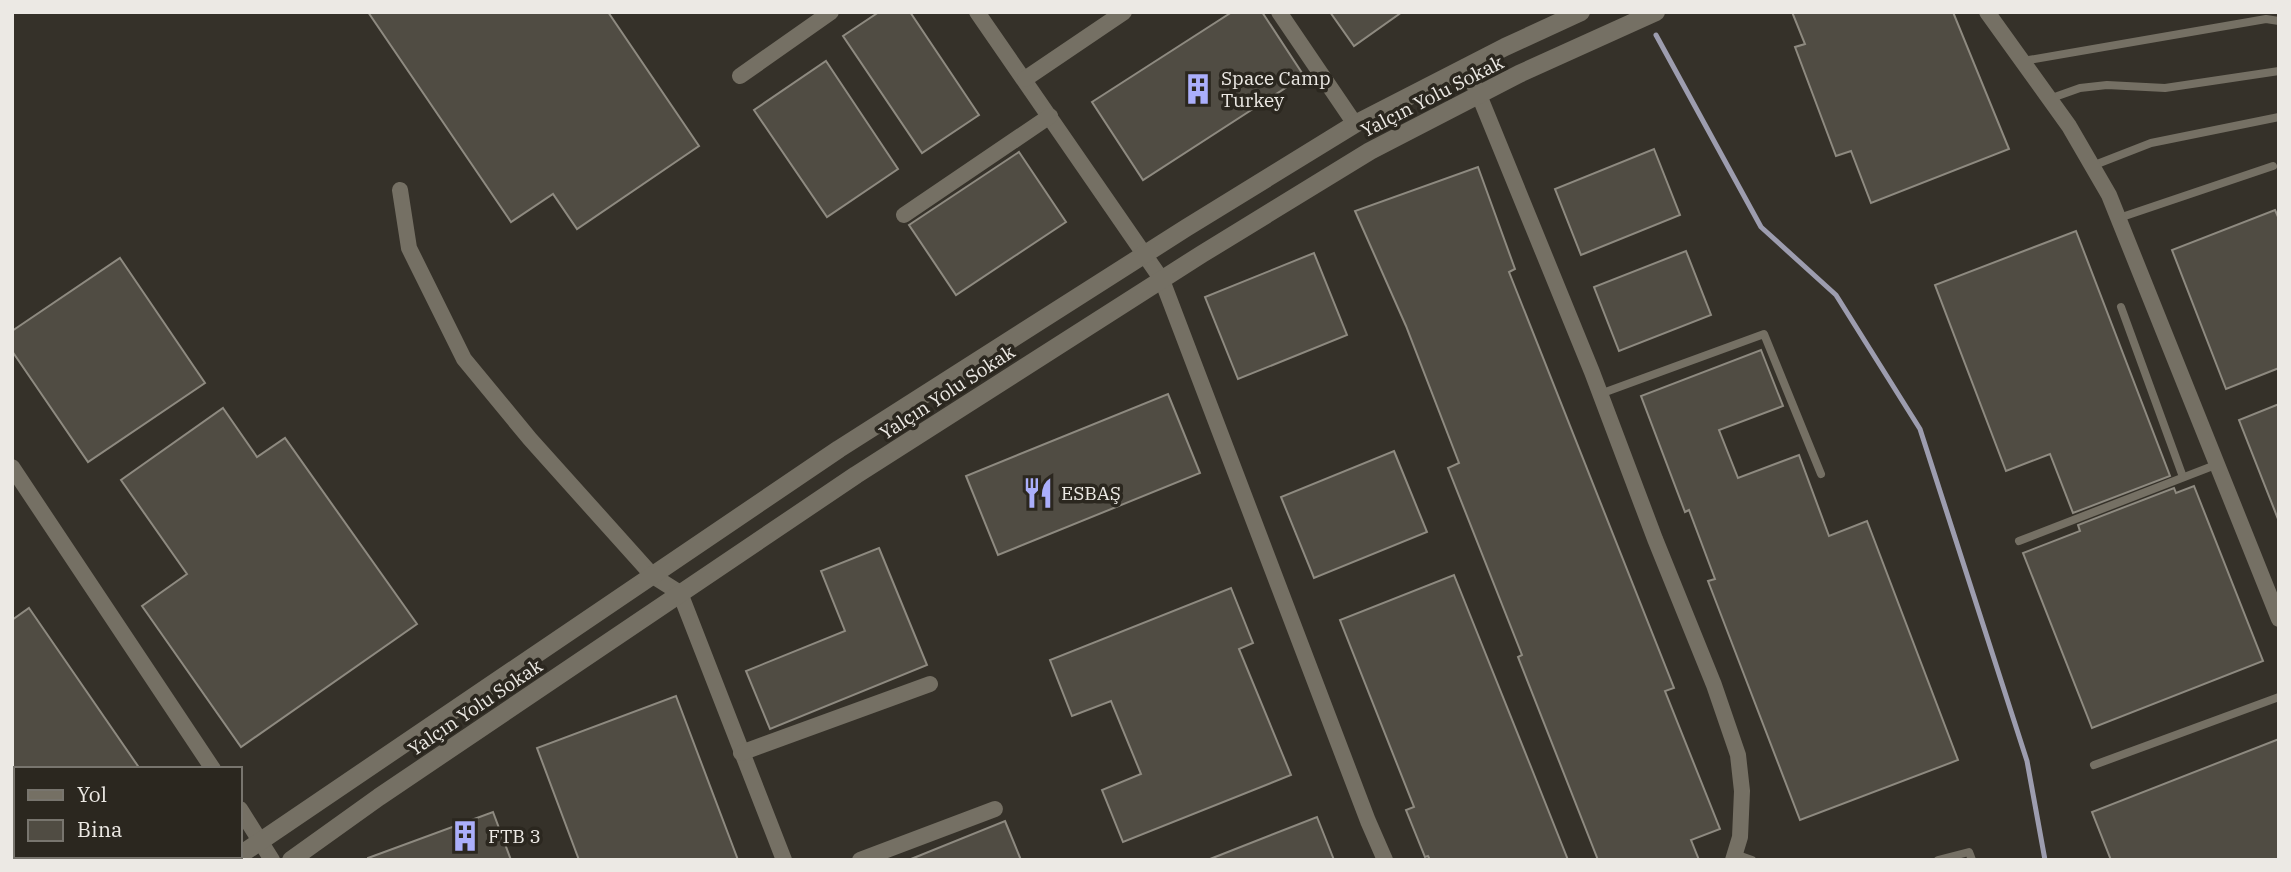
<svg xmlns="http://www.w3.org/2000/svg" width="2291" height="872" viewBox="0 0 2291 872" font-family="'IBM Plex Serif',serif">
  <style>
    .lines { fill: none; stroke-linecap: round; stroke-linejoin: round }
    .stream { stroke: #9d9daf; stroke-width: 5 }
    .building { fill: #504c43; stroke: #8e8a80; stroke-width: 2 }
    .service { stroke: #757064; stroke-width: 8 }
    .minor { stroke: #757064; stroke-width: 16 }
    .tertiary { stroke: #757064; stroke-width: 18 }
    .labels { text-anchor: middle; dominant-baseline: central; stroke-width: 7; stroke-linejoin: round; paint-order: stroke }
    .poi-label { font-size: 19px; fill: #ece9e4; stroke: #2b271f; text-anchor: start }
    .street-label { font-size: 19px; fill: #ece9e4; stroke: #2b271f }
  </style>
  <rect width="100%" height="100%" fill="#353129"/>
  <g class="lines">
    <polyline class="stream" points="1656,35 1761,227 1836,295 1920,429 2027,761 2045,860"/>
  </g>
  <g class="building">
    <polygon points="368,12 608,12 699,146 577,229 553,194 511,222"/>
    <polygon points="879,12 910,12 979,115 922,153 843,36"/>
    <polygon points="1232,12 1262,12 1304,76 1143,180 1092,102"/>
    <polygon points="1330,12 1402,12 1354,46"/>
    <polygon points="1792,12 1953,12 2009,149 1871,203 1851,151 1836,156 1795,47 1805,44"/>
    <polygon points="826,61 898,169 827,217 754,110"/>
    <polygon points="1654,149 1680,215 1581,255 1555,189"/>
    <polygon points="1019,152 1066,222 956,295 909,225"/>
    <polygon points="1478,167 1515,269 1509,272 1674,688 1665,691 1720,829 1691,840 1699,860 1598,860 1518,657 1522,655 1448,468 1459,463 1406,326 1355,211"/>
    <polygon points="2275,210 2279,219 2279,368 2226,389 2172,250"/>
    <polygon points="2076,231 2170,476 2073,513 2050,454 2006,471 1935,285"/>
    <polygon points="1686,251 1711,315 1619,351 1594,287"/>
    <polygon points="1314,253 1347,335 1238,379 1205,297"/>
    <polygon points="120,258 205,383 88,462 12,351 12,331"/>
    <polygon points="1761,350 1783,406 1719,430 1738,478 1799,455 1829,536 1867,521 1958,760 1800,820 1708,581 1715,579 1689,510 1685,512 1641,396"/>
    <polygon points="1168,394 1200,473 998,555 966,476"/>
    <polygon points="2279,404 2279,519 2278,519 2239,420"/>
    <polygon points="223,408 257,457 285,438 417,624 241,747 142,606 187,574 121,480"/>
    <polygon points="1394,451 1427,532 1314,578 1281,497"/>
    <polygon points="2194,486 2263,661 2092,728 2023,553 2080,531 2078,525 2174,488 2176,493"/>
    <polygon points="879,548 927,665 770,729 746,671 845,631 821,571"/>
    <polygon points="1454,575 1529,762 1568,860 1430,860 1428,856 1425,857 1406,810 1414,807 1340,620"/>
    <polygon points="1231,588 1253,643 1239,649 1291,775 1123,842 1102,790 1141,774 1111,701 1072,716 1050,660"/>
    <polygon points="29,608 140,769 12,769 12,620"/>
    <polygon points="676,696 738,860 579,860 537,748"/>
    <polygon points="2279,739 2279,860 2111,860 2092,812"/>
    <polygon points="493,812 511,860 368,860 368,858"/>
    <polygon points="1317,817 1334,860 1210,860 1210,859"/>
    <polygon points="1005,821 1021,860 911,860 911,859"/>
  </g>
  <g class="lines">
    <g class="service">
      <polyline points="2023,61 2266,19 2279,21"/>
      <polyline points="2049,99 2080,88 2107,85 2165,88 2279,71"/>
      <polyline points="2092,166 2151,143 2279,117"/>
      <polyline points="2119,218 2273,166"/>
      <polyline points="2121,307 2183,477"/>
      <polyline points="1600,394 1764,334 1821,474"/>
      <polyline points="2019,541 2218,464"/>
      <polyline points="2094,765 2279,697"/>
      <polyline points="1735,854 1752,860"/>
      <polyline points="1938,860 1969,852 1972,860"/>
    </g>
    <g class="minor">
      <polyline points="977,12 1162,280 1368,821 1385,860"/>
      <polyline points="1279,12 1355,124"/>
      <polyline points="1987,12 2069,126 2109,195 2279,619"/>
      <polyline points="1465,67 1479,95 1592,372 1655,539 1714,685 1738,755 1742,791 1740,837 1733,860"/>
      <polyline points="740,76 831,12"/>
      <polyline points="1025,79 1124,12"/>
      <polyline points="400,190 409,248 464,359 530,439 653,576 680,593 784,860"/>
      <polyline points="904,215 1050,116"/>
      <polyline points="12,467 213,769"/>
      <polyline points="741,753 930,684"/>
      <polyline points="240,809 272,860"/>
      <polyline points="860,860 995,809"/>
    </g>
    <g class="tertiary">
      <polyline points="240,855 839,449 1186,228 1355,124 1505,47 1581,12"/>
      <polyline points="291,860 379,797 856,475 1202,254 1370,151 1519,74 1656,12"/>
    </g>
  </g>
  <defs>
    <symbol id="building-bare" viewBox="-9 -9 18 18"><path d="M-4-6H4V6H1V3H-1V6H-4ZM-2.5-4.3h1.7v1.8h-1.7ZM.8-4.3h1.7v1.8H.8ZM-2.5-1h1.7V.8h-1.7ZM.8-1h1.7V.8H.8Z" fill="#abaffb" stroke="#2b271f" stroke-width="2.5" paint-order="stroke"/></symbol>
    <symbol id="restaurant-bare" viewBox="-9 -9 18 18"><path d="M-5-6h1v4h1v-4h1v4h1v-4h1v5L-1.5 .5V6h-2V.5L-5-1ZM5-6V6H3V1.5H1.5Q1.5-4 5-6Z" fill="#abaffb" stroke="#2b271f" stroke-width="2.5" paint-order="stroke"/></symbol>
  </defs>
  <g fill-rule="evenodd">
    <use href="#building-bare" x="1176" y="67" width="44" height="44"/>
    <use href="#restaurant-bare" x="1016" y="471" width="44" height="44"/>
    <use href="#building-bare" x="443" y="814" width="44" height="44"/>
  </g>
  <g class="labels">
    <g class="poi-label">
      <text x="1221" y="78">Space Camp<tspan x="1221" dy="22">Turkey</tspan></text>
      <text x="1061" y="493">ESBAŞ</text>
      <text x="488" y="836">FTB 3</text>
    </g>
    <g class="street-label">
      <text transform="translate(1432 96) rotate(-27)">Yalçın Yolu Sokak</text>
      <text transform="translate(947 392) rotate(-33)">Yalçın Yolu Sokak</text>
      <text transform="translate(475 707) rotate(-34)">Yalçın Yolu Sokak</text>
    </g>
  </g>
  <rect width="2291" height="872" fill="none" stroke="#ece9e4" stroke-width="28"/>
  <rect x="14" y="767" width="228" height="91" fill="#2b271f" stroke="#78756e" stroke-width="2"/>
  <rect x="28" y="790" width="35" height="10" fill="#757064" stroke="#78756e" stroke-width="2"/>
  <text x="77" y="802" font-size="21" fill="#ece9e4">Yol</text>
  <rect x="28" y="820" width="35" height="21" fill="#504c43" stroke="#78756e" stroke-width="2"/>
  <text x="77" y="837" font-size="21" fill="#ece9e4">Bina</text>
</svg>
